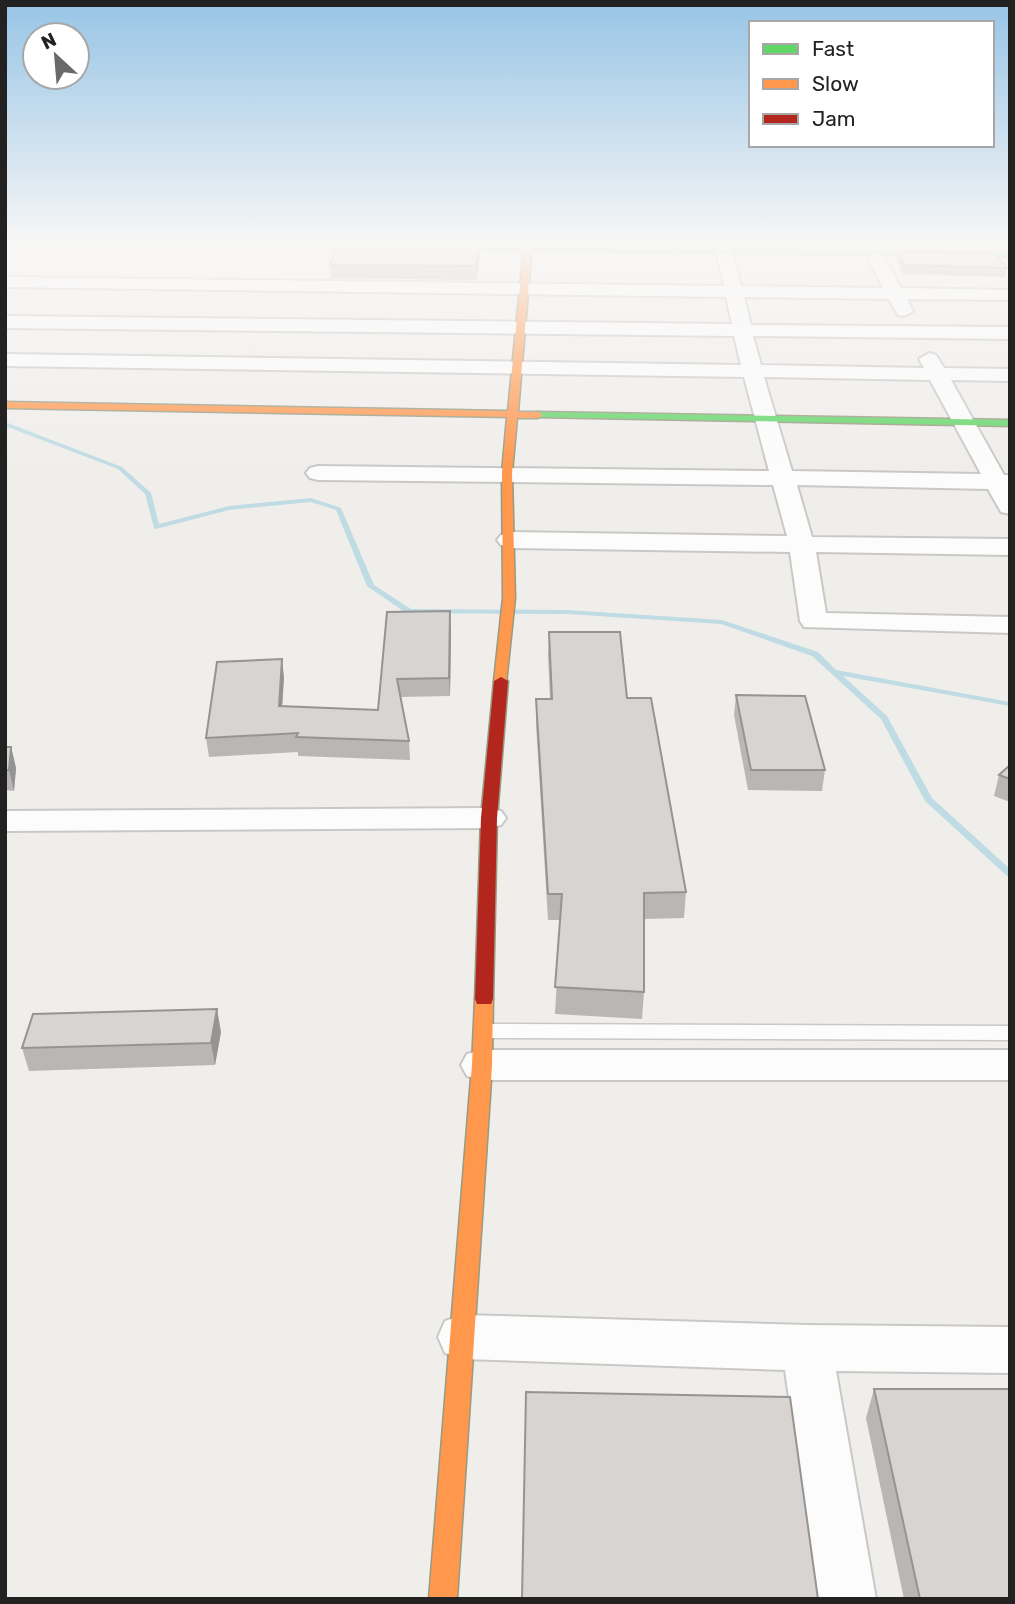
<svg xmlns="http://www.w3.org/2000/svg" width="1015" height="1604" viewBox="0 0 1015 1604" font-family="Rubik,sans-serif">
  <style>
    .lines { fill: none; stroke-linecap: round; stroke-linejoin: round }
    .stream { fill: #bfdbe3; fill-rule: evenodd }
    .lane-casing { stroke: #c9c8c7; stroke-width: 3 }
    .street-casing { stroke: #c9c8c7; stroke-width: 4 }
    .fast-casing { stroke: #999a82; stroke-width: 3 }
    .slow-casing { stroke: #999a82; stroke-width: 3 }
    .jam-casing { stroke: #999a82; stroke-width: 3 }
    .lane { fill: #fdfcfc; fill-rule: evenodd }
    .street { fill: #fdfcfc; fill-rule: evenodd }
    .fast { fill: #63d668; fill-rule: evenodd }
    .slow { fill: #ff974d; fill-rule: evenodd }
    .jam { fill: #b3261e; fill-rule: evenodd }
    .wall { fill: #b9b6b5 }
    .shaded-wall { fill: #969493 }
    .building { fill: #d7d4d2; stroke: #969493; stroke-width: 2 }
  </style>
  <rect width="100%" height="100%" fill="#f0eeeb"/>
  <g class="lines">
    <polygon class="stream" points="5,422 122,467 151,493 159,524 229,506 311,498 341,508 374,585 411,609 567,610 722,620 818,652 836,670 1010,702 1010,706 843,676 887,716 932,798 1010,869 1010,877 1007,876 925,801 881,719 812,656 721,624 567,614 406,613 367,586 336,510 311,502 229,510 156,529 154,528 145,494 118,469 5,426"/>
    <defs>
      <polygon id="lane" points="487,1024 1010,1026 1010,1040 487,1038 480,1036 477,1031 480,1026"/>
      <g id="street">
        <path d="M 715,245 L 731,245 L 741,286 L 883,288 L 862,245 L 878,245 L 901,288 L 1010,290 L 1010,300 L 907,299 L 913,311 L 904,316 L 898,315 L 889,299 L 744,297 L 751,325 L 1010,327 L 1010,339 L 753,336 L 761,365 L 924,368 L 919,359 L 929,353 L 936,355 L 944,368 L 1010,369 L 1010,381 L 951,380 L 1004,475 L 1010,475 L 1010,514 L 1001,512 L 988,489 L 797,485 L 812,537 L 1010,539 L 1010,555 L 816,552 L 826,613 L 1010,617 L 1010,633 L 804,627 L 800,621 L 790,552 L 510,548 L 501,545 L 497,540 L 501,535 L 510,532 L 787,536 L 773,485 L 318,480 L 310,478 L 306,473 L 310,468 L 318,466 L 769,471 L 744,377 L 5,366 L 5,354 L 741,365 L 734,336 L 5,328 L 5,316 L 732,324 L 726,297 L 5,287 L 5,277 L 724,286 ZM 764,377 L 930,380 L 981,474 L 792,471 Z"/>
        <polygon points="489,808 501,811 506,818 501,825 489,828 5,831 5,811"/>
        <polygon points="482,1050 1010,1050 1010,1080 482,1080 467,1076 461,1065 467,1054"/>
        <polygon points="463,1315 807,1325 1010,1327 1010,1373 836,1371 876,1599 818,1599 785,1370 463,1359 445,1353 438,1337 445,1321"/>
      </g>
      <g id="fast">
        <polygon points="5,245 13,245 5,248"/>
        <polygon points="224,245 1010,252 1010,256 228,247"/>
        <polygon points="538,412 1010,420 1010,426 534,417 534,413"/>
      </g>
      <g id="slow">
        <polygon points="524,245 532,245 518,412 538,412 543,415 538,418 517,418 512,473 515,598 506,684 496,684 494,681 503,598 502,473 507,417 5,408 5,402 508,411"/>
        <polygon points="484,992 491,994 493,999 492,1065 457,1599 429,1599 472,1065 475,999 477,994"/>
      </g>
      <polygon id="jam" points="501,677 508,681 497,818 493,999 491,1004 477,1004 475,999 481,818 494,681"/>
    </defs>
    <use href="#lane" class="lane-casing"/>
    <use href="#street" class="street-casing"/>
    <use href="#fast" class="fast-casing"/>
    <use href="#slow" class="slow-casing"/>
    <use href="#jam" class="jam-casing"/>
    <use href="#lane" class="lane"/>
    <use href="#street" class="street"/>
    <use href="#fast" class="fast"/>
    <use href="#slow" class="slow"/>
    <use href="#jam" class="jam"/>
  </g>
  <g class="wall">
    <polygon points="479,245 480,256 476,280 331,278 330,265"/>
    <polygon points="898,252 1007,268 1005,277 902,274 897,261"/>
    <polygon points="387,612 451,629 450,696 400,697 409,741 410,760 298,756 298,752 209,757 206,738 284,677 282,706 378,710"/>
    <polygon points="549,632 627,698 686,892 684,918 644,919 644,992 642,1019 555,1014 560,920 548,920 536,724 536,699 550,699 548,655"/>
    <polygon points="736,695 825,770 822,791 748,790 734,715"/>
    <polygon points="5,747 11,747 16,768 14,791 5,790"/>
    <polygon points="1010,765 1010,802 994,796 999,775"/>
    <polygon points="221,1032 215,1065 29,1071 22,1048"/>
    <polygon points="874,1389 1010,1599 904,1599 866,1418"/>
  </g>
  <g class="shaded-wall">
    <polygon points="479,245 480,256 476,280 476,266"/>
    <polygon points="450,611 451,629 450,696 449,678"/>
    <polygon points="282,659 284,677 281,725 279,706"/>
    <polygon points="11,747 16,768 14,791 9,770"/>
    <polygon points="217,1009 221,1032 215,1065 211,1043"/>
  </g>
  <g class="building">
    <polygon points="337,245 479,245 476,266 330,265"/>
    <polygon points="898,252 994,253 1007,268 904,265"/>
    <polygon points="450,611 449,678 397,679 409,741 296,737 298,733 206,738 217,662 282,659 279,706 378,710 387,612"/>
    <polygon points="549,632 620,632 627,698 651,698 686,892 644,893 644,992 555,987 562,894 548,894 536,699 552,699"/>
    <polygon points="736,695 805,696 825,770 751,770"/>
    <polygon points="5,747 11,747 9,770 5,770"/>
    <polygon points="1010,765 1010,779 999,775"/>
    <polygon points="217,1009 211,1043 22,1048 33,1014"/>
    <polygon points="874,1389 1010,1389 1010,1599 920,1599"/>
    <polygon points="526,1392 790,1397 818,1599 522,1599"/>
  </g>
  <linearGradient id="sky" x2="0" y2="1"><stop stop-color="#97c4e6"/><stop offset="0.52" stop-color="#f8f7f6"/><stop offset="1" stop-color="#f8f7f6" stop-opacity="0"/></linearGradient>
  <rect width="1015" height="470" fill="url(#sky)"/>
  <rect width="1015" height="1604" fill="none" stroke="#222222" stroke-width="14"/>
  <rect x="749" y="21" width="245" height="126" fill="#ffffff" stroke="#a7a7a7" stroke-width="2"/>
  <rect x="763" y="44" width="35" height="10" fill="#63d668" stroke="#a7a7a7" stroke-width="2"/>
  <text x="812" y="56" font-size="21" fill="#222222">Fast</text>
  <rect x="763" y="79" width="35" height="10" fill="#ff974d" stroke="#a7a7a7" stroke-width="2"/>
  <text x="812" y="91" font-size="21" fill="#222222">Slow</text>
  <rect x="763" y="114" width="35" height="10" fill="#b3261e" stroke="#a7a7a7" stroke-width="2"/>
  <text x="812" y="126" font-size="21" fill="#222222">Jam</text>
  <g transform="translate(56 56) rotate(334)"><circle r="33" fill="#ffffff" stroke="#a7a7a7" stroke-width="2"/>
  <path d="M0-5L12 26L0 18L-12 26Z" fill="#6a6968"/>
  <text y="-10" font-size="19" font-weight="bold" text-anchor="middle" fill="#222222">N</text>
  </g>
</svg>
